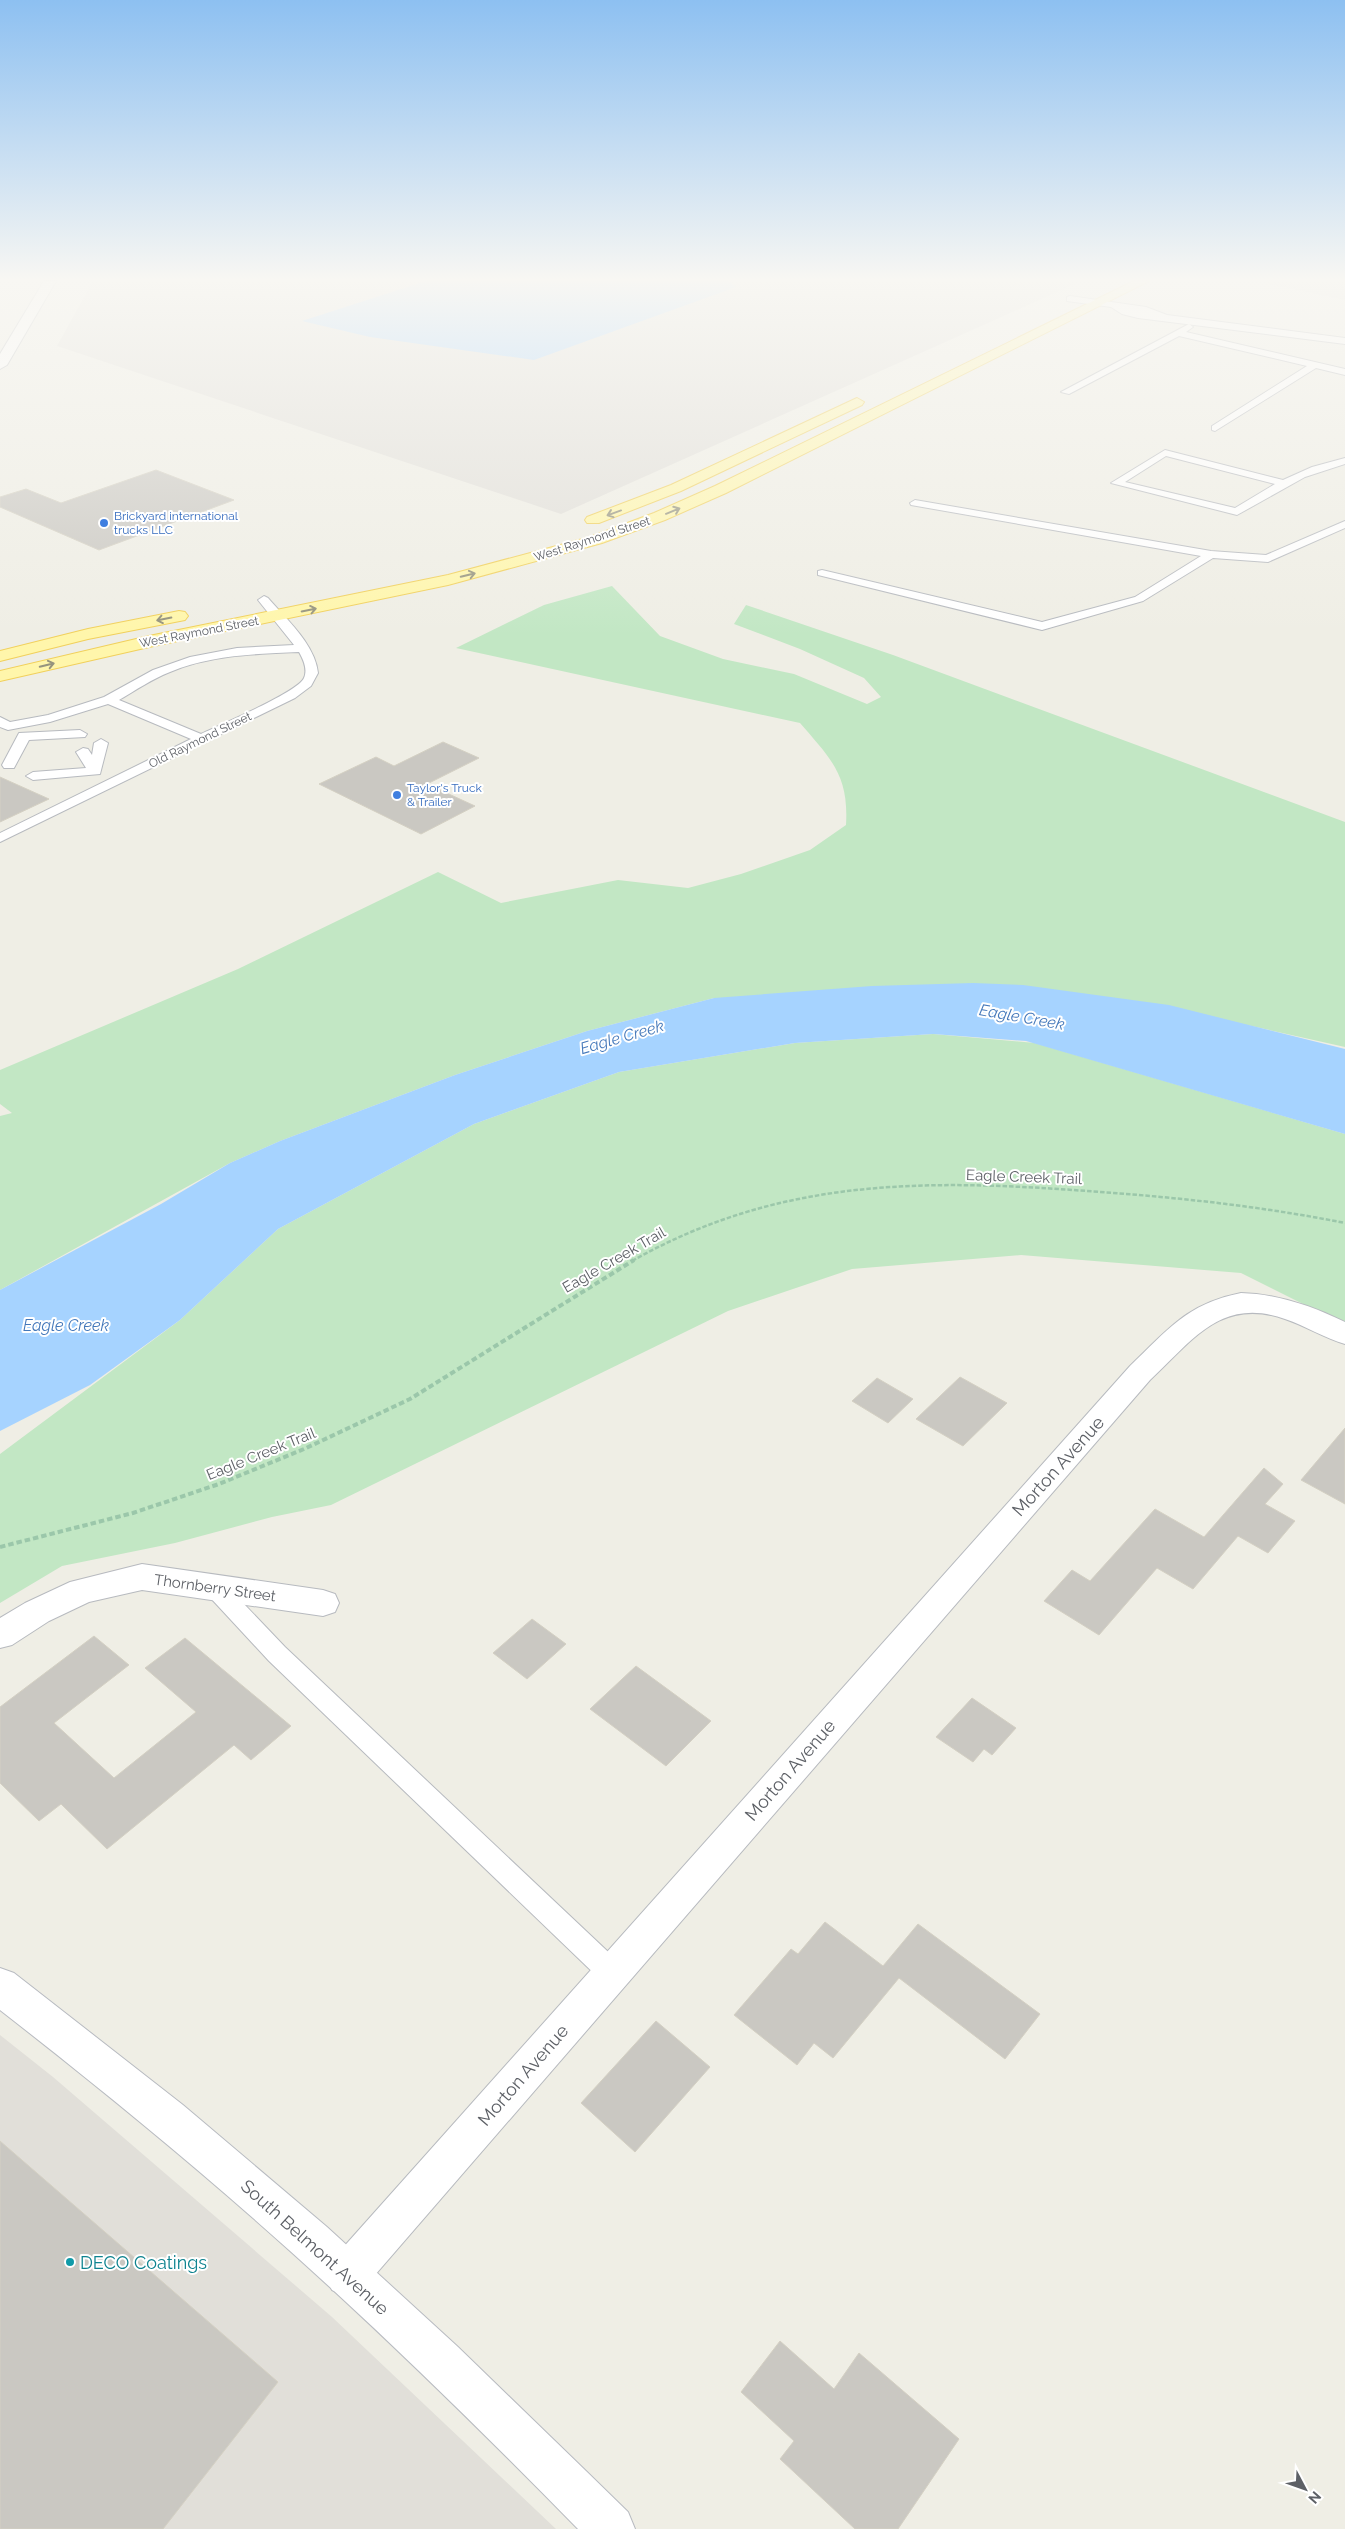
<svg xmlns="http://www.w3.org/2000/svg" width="1345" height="2529" viewBox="0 0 1345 2529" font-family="Raleway,sans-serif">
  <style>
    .industrial { fill: #e1dfd9 }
    .green { fill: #c2e7c4 }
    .water { fill: #a6d3ff }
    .building { fill: #cac8c2; stroke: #d4d0c3 }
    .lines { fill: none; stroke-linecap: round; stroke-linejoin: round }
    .lane-casing { stroke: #b7babf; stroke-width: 2 }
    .street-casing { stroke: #b7babf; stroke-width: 2 }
    .secondary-casing { stroke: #b8bbc1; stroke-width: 2 }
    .primary-casing { stroke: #f1d05c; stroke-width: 2 }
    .path-far1 { stroke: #9bc7aa; stroke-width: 2.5; stroke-dasharray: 4.5 2; stroke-linecap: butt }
    .path { stroke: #9bc7aa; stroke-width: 4; stroke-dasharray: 5.5 3; stroke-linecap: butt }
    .lane { fill: #fff; fill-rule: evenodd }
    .street { fill: #fff; fill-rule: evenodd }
    .secondary { fill: #fff; fill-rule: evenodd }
    .primary { fill: #fff6ab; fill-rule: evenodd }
    .oneway { stroke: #96947e }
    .shop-dot { fill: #3f7fe0; stroke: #fff; stroke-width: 2 }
    .culture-dot { fill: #0f9aa8; stroke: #fff; stroke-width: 2 }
    .labels { text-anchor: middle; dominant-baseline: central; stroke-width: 4; stroke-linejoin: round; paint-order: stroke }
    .far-shop-label { font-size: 12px; fill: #366cbe; stroke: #fff; text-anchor: start }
    .far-street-label { font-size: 12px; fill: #5d6066; stroke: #fff }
    .street-label { font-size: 15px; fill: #5d6066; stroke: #fff }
    .water-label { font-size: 16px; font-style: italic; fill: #4478ba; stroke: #fff }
    .near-street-label { font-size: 18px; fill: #5d6066; stroke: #fff }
    .near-culture-label { font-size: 18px; fill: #0d838f; stroke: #fff; text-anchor: start }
  </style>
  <rect width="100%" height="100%" fill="#efeee5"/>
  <g class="industrial">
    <polygon points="93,281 1082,281 561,514 57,346"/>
    <polygon points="1255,281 1345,281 1345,300"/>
    <polygon points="0,2035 53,2077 332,2317 556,2529 0,2529"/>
  </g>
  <g class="green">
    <path d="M 612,586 L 660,636 L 723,659 L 794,674 L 867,704 L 881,697 L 864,678 L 800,649 L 734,624 L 746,605 L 893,655 L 1345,822 L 1345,1047 L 1247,1025 L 714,998 L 587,1031 L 455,1075 L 280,1141 L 230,1163 L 0,1290 L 0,1116 L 12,1113 L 0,1104 L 0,1070 L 238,969 L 438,872 L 501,903 L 618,880 L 688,888 L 741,874 L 810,850 L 846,825 C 849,775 831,759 800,723 L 456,648 L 544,605 Z"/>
    <polygon points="933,1034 1035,1043 1345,1134 1345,1325 1241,1273 1021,1255 852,1269 728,1311 331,1505 272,1517 175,1543 62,1566 0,1603 0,1454 180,1320 278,1229 474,1124 619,1072 795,1043"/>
  </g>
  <g class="water">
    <polygon points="426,281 729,281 736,287 534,360 370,337 302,321"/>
    <polygon points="973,983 1023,985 1169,1005 1345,1049 1345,1134 1026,1041 933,1034 795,1043 619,1072 474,1124 278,1229 180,1320 90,1385 0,1431 0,1290 161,1204 230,1163 280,1141 455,1075 587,1031 714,998 872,986"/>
  </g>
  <g class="building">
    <polygon points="156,470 234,500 99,550 0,507 0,497 26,489 61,503"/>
    <polygon points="443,742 479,758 427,784 475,806 421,834 319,784 376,757 394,766"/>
    <polygon points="0,777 49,799 0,822"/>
    <polygon points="960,1377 1007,1403 963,1446 916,1419"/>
    <polygon points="877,1378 913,1399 888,1423 852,1401"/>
    <polygon points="1345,1428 1345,1504 1301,1480"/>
    <polygon points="1264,1468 1283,1484 1265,1504 1295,1521 1268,1553 1238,1536 1193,1589 1157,1568 1099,1635 1044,1601 1072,1570 1090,1581 1155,1509 1204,1537"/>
    <polygon points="532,1619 566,1644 527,1679 493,1653"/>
    <polygon points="94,1636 129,1665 54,1723 114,1778 196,1712 145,1668 185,1638 291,1726 251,1760 234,1745 107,1849 61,1804 39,1821 0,1783 0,1707"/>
    <polygon points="636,1666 711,1721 666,1766 590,1709"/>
    <polygon points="972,1698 1016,1728 992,1755 984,1749 973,1762 936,1737"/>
    <polygon points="825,1922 883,1966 918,1924 1040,2014 1005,2059 899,1978 833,2058 814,2043 797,2065 734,2015 791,1949 798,1954"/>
    <polygon points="656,2021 710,2067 635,2152 581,2103"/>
    <polygon points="0,2141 278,2382 163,2529 0,2529"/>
    <polygon points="780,2341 834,2389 859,2353 959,2439 898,2529 855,2529 780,2459 794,2441 741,2392"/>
  </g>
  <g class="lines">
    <defs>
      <g id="lane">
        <polygon points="1070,296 1146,307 1167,315 1345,338 1345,344 1138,318 1122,314 1111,307 1067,301 1067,297"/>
        <polygon points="1189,324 1193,327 1186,332 1345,369 1345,375 1316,368 1215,431 1212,430 1212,426 1307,366 1179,336 1069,394 1061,392"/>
        <path d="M 1165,450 L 1283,480 L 1312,467 L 1345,458 L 1345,464 L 1305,477 L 1237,515 L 1111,483 ZM 1166,456 L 1275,484 L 1235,508 L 1125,482 Z"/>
        <polygon points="915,500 1211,551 1266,555 1345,521 1345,528 1268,562 1213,558 1143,601 1042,630 818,575 818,571 822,570 1042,622 1135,597 1201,556 911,505 910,503"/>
        <path d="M 264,596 L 268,598 C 286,619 315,644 318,673 L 311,686 L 295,698 L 0,842 L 0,833 L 191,739 L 108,704 L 50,722 L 8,730 L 0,727 L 0,717 L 10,722 L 48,715 L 104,697 L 153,670 L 190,657 L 237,648 L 294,645 L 258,600 ZM 299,652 C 303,659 308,669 304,678 C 298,692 220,725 201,734 L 119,700 C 136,690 152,679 170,672 C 210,655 255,654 299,652 Z"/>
        <polygon points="80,730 87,734 85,737 29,740 14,768 4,768 2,765 19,733"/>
        <polygon points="101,739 108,743 100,774 33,780 26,776 33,772 86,768 76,752 83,748 88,749 92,755 94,743"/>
        <polygon points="214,1578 222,1581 285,1647 621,1964 625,1973 621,1982 612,1985 603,1982 269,1661 206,1593 203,1587 206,1581"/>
      </g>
      <g id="street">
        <polygon points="44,281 56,281 7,365 0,369 0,354"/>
        <path d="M 1241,1293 C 1278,1294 1312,1306 1345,1322 L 1345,1344 C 1324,1338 1306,1326 1285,1319 C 1221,1296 1192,1341 1150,1380 L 362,2290 L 347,2297 L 332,2290 L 325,2275 L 332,2260 L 1130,1366 C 1168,1330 1186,1304 1241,1293 Z"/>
        <polygon points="142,1564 323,1590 335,1594 339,1603 335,1612 323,1616 142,1590 89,1602 49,1621 12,1645 0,1648 0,1618 25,1603 70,1582"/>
      </g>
      <path id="secondary" d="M 0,1968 L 14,1973 L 183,2105 L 327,2227 L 458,2347 L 586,2471 L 628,2512 L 635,2529 L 578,2529 C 473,2422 366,2317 253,2218 C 171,2146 86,2077 0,2010 Z"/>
      <g id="primary">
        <polygon points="1134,281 1149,281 726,493 665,520 602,543 448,585 149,647 0,681 0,671 149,636 448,575 590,537 654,513 715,486"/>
        <polygon points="857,398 864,402 862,405 681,491 599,523 587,523 585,520 587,517 671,485"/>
        <polygon points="179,611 185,612 188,616 185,620 88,639 0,661 0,651 88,629"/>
      </g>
    </defs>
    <use href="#lane" class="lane-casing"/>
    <use href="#street" class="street-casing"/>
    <use href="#secondary" class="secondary-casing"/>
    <use href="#primary" class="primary-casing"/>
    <path class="path-far1" d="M 632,1261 C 779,1178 923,1179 1087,1191 C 1174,1197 1260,1206 1345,1223"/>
    <polyline class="path" points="0,1547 133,1513 219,1484 304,1449 410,1399 634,1260"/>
    <use href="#lane" class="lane"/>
    <use href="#street" class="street"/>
    <use href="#secondary" class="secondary"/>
    <use href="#primary" class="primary"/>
  </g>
  <defs><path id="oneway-shaft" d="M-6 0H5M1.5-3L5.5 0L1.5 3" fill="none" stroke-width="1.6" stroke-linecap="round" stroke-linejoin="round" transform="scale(1.25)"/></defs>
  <g class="oneway">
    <use href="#oneway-shaft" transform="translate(673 511) rotate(-22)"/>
    <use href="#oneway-shaft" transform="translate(614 513) rotate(160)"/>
    <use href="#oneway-shaft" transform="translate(468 575) rotate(-14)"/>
    <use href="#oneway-shaft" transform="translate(309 610) rotate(-11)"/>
    <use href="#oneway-shaft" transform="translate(164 619) rotate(169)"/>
    <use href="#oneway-shaft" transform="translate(47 665) rotate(-14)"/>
  </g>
  <linearGradient id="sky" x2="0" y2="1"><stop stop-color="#8dc0f1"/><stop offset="0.44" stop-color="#f8f7f3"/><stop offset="1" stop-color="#f8f7f3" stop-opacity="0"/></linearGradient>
  <rect width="1345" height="635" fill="url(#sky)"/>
  <g class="shop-dot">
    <circle cx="104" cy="523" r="5"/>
    <circle cx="397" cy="795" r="5"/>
  </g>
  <circle class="culture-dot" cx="70" cy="2262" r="5"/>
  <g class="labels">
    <g class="far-shop-label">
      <text x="114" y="516">Brickyard international<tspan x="114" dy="14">trucks LLC</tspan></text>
      <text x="407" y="788">Taylor's Truck<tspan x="407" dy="14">&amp; Trailer</tspan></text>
    </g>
    <g class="far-street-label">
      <text transform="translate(592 539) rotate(-18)">West Raymond Street</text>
      <text transform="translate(199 632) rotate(-11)">West Raymond Street</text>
      <text transform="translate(200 740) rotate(-26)">Old Raymond Street</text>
    </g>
    <g class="street-label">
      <text transform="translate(1024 1177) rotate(2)">Eagle Creek Trail</text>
      <text transform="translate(614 1260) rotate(-30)">Eagle Creek Trail</text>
      <text transform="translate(261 1454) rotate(-22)">Eagle Creek Trail</text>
      <text transform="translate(215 1588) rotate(8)">Thornberry Street</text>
    </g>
    <g class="water-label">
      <text transform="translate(1022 1017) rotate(10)">Eagle Creek</text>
      <text transform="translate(622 1037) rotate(-16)">Eagle Creek</text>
      <text x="66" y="1325">Eagle Creek</text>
    </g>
    <g class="near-street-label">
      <text transform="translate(1058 1466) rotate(-48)">Morton Avenue</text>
      <text transform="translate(790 1770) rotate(-49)">Morton Avenue</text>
      <text transform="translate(523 2075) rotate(-49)">Morton Avenue</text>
      <text transform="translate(315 2247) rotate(42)">South Belmont Avenue</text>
    </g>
    <g class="near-culture-label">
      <text x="80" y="2262">DECO Coatings</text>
    </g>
  </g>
  <g transform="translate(1305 2489) rotate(131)" stroke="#ffffff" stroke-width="4" paint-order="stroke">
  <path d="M0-4L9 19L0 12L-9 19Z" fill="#5d6066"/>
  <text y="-8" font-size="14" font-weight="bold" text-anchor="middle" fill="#5d6066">N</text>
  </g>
</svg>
